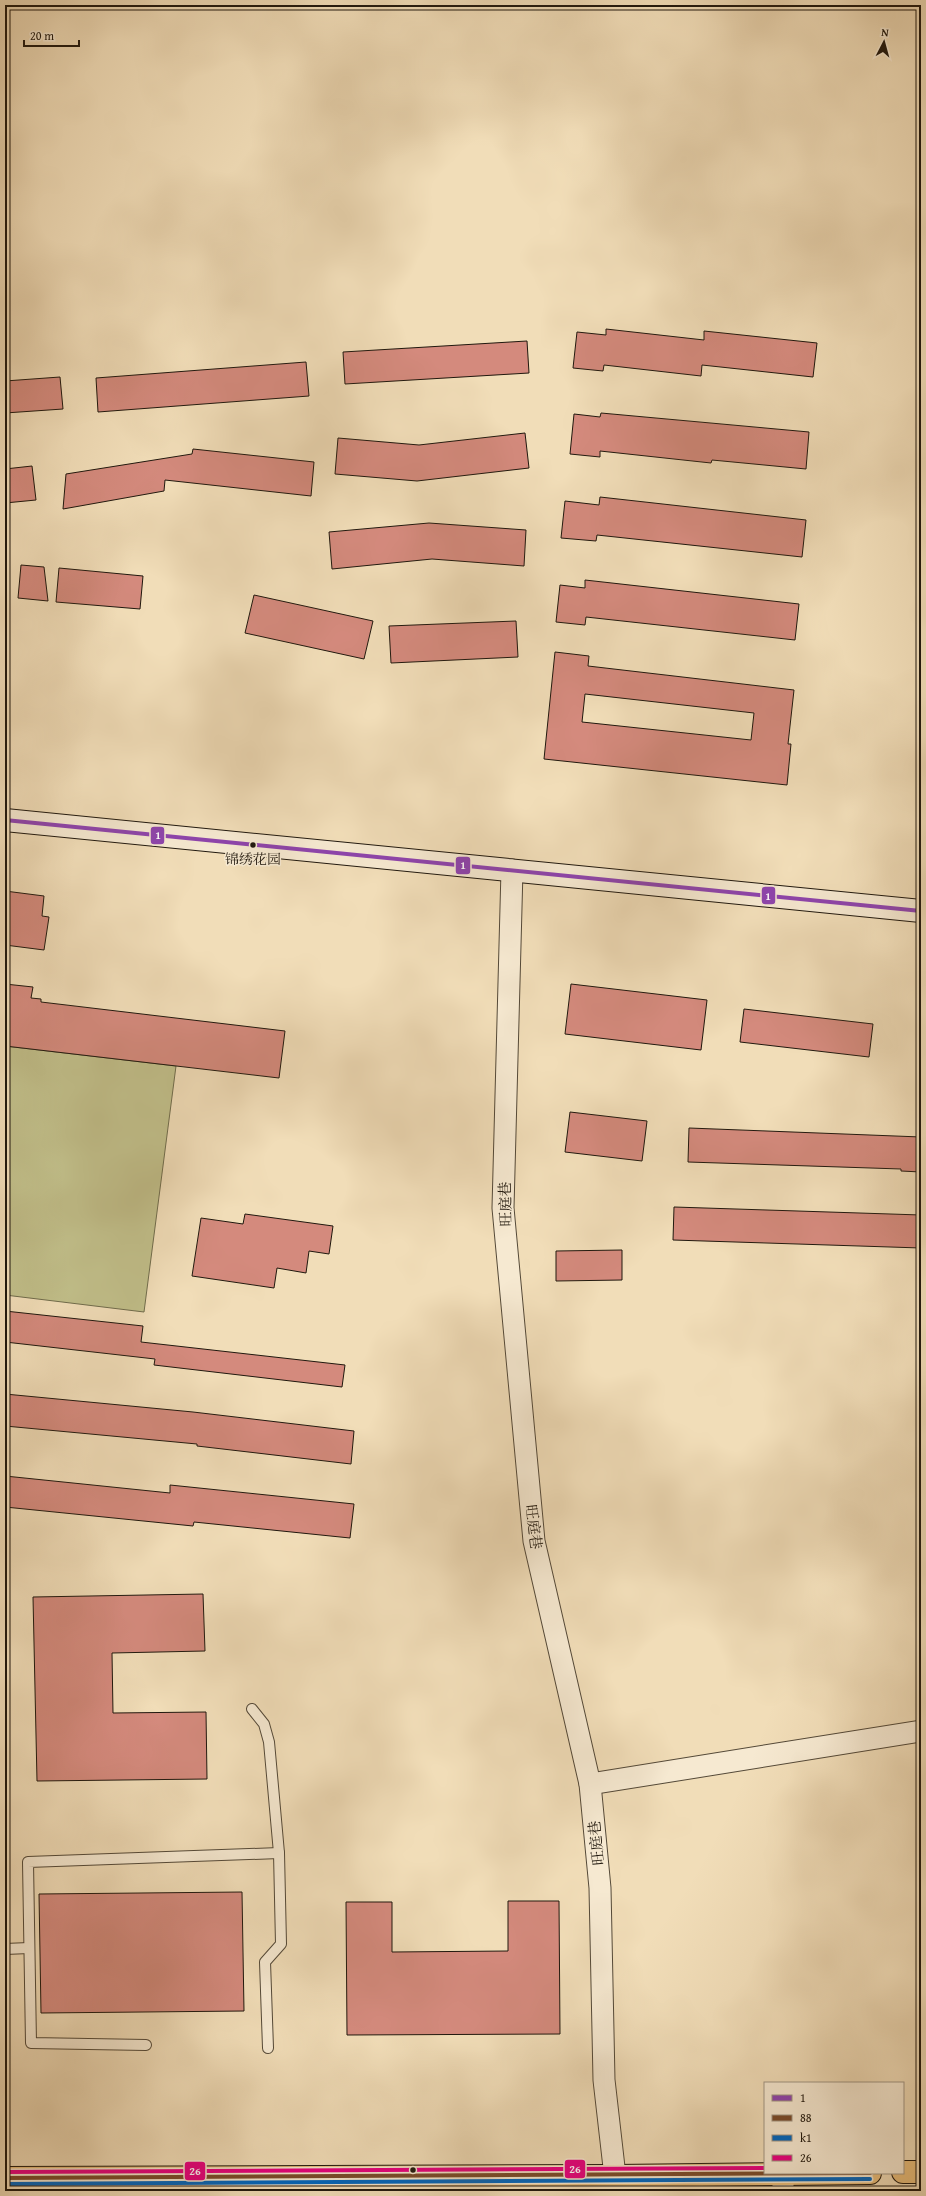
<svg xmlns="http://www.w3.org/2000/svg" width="926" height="2196" viewBox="0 0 926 2196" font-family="'Gentium Book Plus','Noto Serif SC',serif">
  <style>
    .green { fill: #c1bf8a; stroke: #706c4c }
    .building { fill: #d48a7d; stroke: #20180e; fill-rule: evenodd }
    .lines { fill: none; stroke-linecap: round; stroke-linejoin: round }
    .lane-casing { stroke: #544938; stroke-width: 12 }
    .street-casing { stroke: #544938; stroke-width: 23 }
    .secondary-casing { stroke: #20180e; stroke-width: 24 }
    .primary-casing { stroke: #20180e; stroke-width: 24 }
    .lane { stroke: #f6e9d1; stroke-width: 10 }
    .street { stroke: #f6e9d1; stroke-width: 21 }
    .secondary { stroke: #f6e9d1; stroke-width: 22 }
    .primary { stroke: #e8be7c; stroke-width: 22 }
    .bus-1-casing { stroke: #f6e9d1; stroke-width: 7 }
    .bus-2-casing { stroke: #f6e9d1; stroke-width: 7 }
    .bus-3-casing { stroke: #f6e9d1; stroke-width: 7 }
    .bus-4-casing { stroke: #f6e9d1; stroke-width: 7 }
    .bus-1 { stroke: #8e44ad; stroke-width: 4 }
    .bus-2 { stroke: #7a4b2a; stroke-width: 4 }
    .bus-3 { stroke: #0065bd; stroke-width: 4 }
    .bus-4 { stroke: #e5007d; stroke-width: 4 }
    .bus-dot { fill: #20180e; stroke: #f6e9d1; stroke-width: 1.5 }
    .labels { text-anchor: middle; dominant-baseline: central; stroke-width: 3; stroke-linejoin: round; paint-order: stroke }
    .bus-label { font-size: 14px; fill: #20180e; stroke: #f6e9d1 }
    .street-label { font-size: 15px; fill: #20180e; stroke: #f6e9d1 }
    .line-badge { stroke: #f6e9d1; stroke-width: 1.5 }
    .badge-label { font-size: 11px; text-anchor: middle; font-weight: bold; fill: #fff }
  </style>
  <rect width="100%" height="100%" fill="#f1ddb8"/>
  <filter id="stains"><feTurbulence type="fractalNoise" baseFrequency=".005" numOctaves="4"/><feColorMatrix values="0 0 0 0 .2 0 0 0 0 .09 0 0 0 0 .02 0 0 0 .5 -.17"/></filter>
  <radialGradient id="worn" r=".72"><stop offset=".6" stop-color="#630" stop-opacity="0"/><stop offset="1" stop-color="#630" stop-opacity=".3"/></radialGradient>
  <polygon class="green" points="5,1046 176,1066 144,1312 5,1295"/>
  <g class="building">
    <polygon points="606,329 704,340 704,331 817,343 813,377 702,365 701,376 604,365 603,371 573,368 577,332 606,335"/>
    <polygon points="527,341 529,373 345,384 343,352"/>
    <polygon points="306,362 309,396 98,412 96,378"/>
    <polygon points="60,377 63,409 5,413 5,381"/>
    <polygon points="601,413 809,432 806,469 712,460 711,463 600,451 600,457 570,454 574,414 600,417"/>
    <polygon points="525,433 529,468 417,481 335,474 338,438 419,445"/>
    <polygon points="193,449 314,462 311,496 165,480 164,491 63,509 66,474 192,454"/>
    <polygon points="32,466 36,500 5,503 5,469"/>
    <polygon points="600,497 806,520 802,557 597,535 596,541 561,538 565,501 599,505"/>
    <polygon points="429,523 526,530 524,566 432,559 332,569 329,532"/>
    <polygon points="21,565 44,567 48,601 18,598"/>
    <polygon points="59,568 143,576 140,609 56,602"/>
    <polygon points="585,580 799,604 795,640 586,617 585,625 556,622 560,585 585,588"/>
    <polygon points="254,595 373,621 364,659 245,633"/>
    <polygon points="516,621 518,657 391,663 389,626"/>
    <path d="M 555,652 L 589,656 L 588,666 L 794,690 L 788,744 L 791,744 L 787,785 L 544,759 ZM 585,694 L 754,713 L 751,740 L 582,722 Z"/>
    <polygon points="5,891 44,896 42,916 49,917 44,950 5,945"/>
    <polygon points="5,984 33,987 31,998 41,999 41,1002 285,1031 279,1078 5,1046"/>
    <polygon points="571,984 707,1000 701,1050 565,1034"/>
    <polygon points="744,1009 873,1024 869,1057 740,1042"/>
    <polygon points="570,1112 647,1121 642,1161 565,1152"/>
    <polygon points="689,1128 921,1137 921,1172 901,1171 901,1169 688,1162"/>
    <polygon points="674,1207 921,1215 921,1248 673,1240"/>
    <polygon points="245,1214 333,1226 329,1254 309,1251 306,1273 277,1268 274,1288 192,1276 201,1218 243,1224"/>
    <polygon points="622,1250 622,1280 556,1281 556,1251"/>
    <polygon points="5,1311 143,1326 141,1342 345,1365 342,1387 154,1365 155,1359 5,1342"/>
    <polygon points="5,1394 193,1412 354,1431 351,1464 197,1446 197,1444 5,1426"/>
    <polygon points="5,1476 170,1493 170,1485 354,1504 350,1538 194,1522 193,1526 5,1507"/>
    <polygon points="203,1594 205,1651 112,1653 113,1713 206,1712 207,1779 37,1781 33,1597"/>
    <polygon points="242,1892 244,2011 41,2013 39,1894"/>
    <polygon points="508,1901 559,1901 560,2034 347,2035 346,1902 392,1902 392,1952 508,1951"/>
  </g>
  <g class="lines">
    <defs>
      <g id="lane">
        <polyline points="252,1709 264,1724 269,1742 279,1853 281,1944 265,1962 268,2048"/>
        <polyline points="5,1949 29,1948"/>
        <polyline points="146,2045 31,2043 28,1862 279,1853"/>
      </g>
      <g id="street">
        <polyline points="512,870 503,1208 534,1541 590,1784 600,1888 604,2080 615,2176"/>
        <polyline points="590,1784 921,1731"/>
        <polyline points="783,2191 783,2174"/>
      </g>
      <polyline id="secondary" points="5,820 921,911"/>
      <g id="primary">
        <polyline points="903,2172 921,2172"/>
        <polyline points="5,2178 615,2176 870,2173"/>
      </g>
    </defs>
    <use href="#lane" class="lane-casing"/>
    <use href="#street" class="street-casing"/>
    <use href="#secondary" class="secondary-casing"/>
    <use href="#primary" class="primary-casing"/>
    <use href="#lane" class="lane"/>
    <use href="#street" class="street"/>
    <use href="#secondary" class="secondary"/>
    <use href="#primary" class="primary"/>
    <defs>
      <polyline id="bus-1" points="5,820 921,911"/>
      <polyline id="bus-2" points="5,2178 870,2173"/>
      <polyline id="bus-3" points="5,2184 870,2179"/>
      <polyline id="bus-4" points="5,2172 765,2168"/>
    </defs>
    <use href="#bus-1" class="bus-1-casing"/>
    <use href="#bus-2" class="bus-2-casing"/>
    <use href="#bus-3" class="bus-3-casing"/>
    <use href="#bus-4" class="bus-4-casing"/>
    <use href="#bus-1" class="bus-1"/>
    <use href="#bus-2" class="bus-2"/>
    <use href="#bus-3" class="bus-3"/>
    <use href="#bus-4" class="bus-4"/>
  </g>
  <g class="bus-dot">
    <circle cx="253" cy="845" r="3.5"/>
    <circle cx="413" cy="2170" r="3.5"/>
  </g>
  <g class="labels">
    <g class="bus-label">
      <text x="253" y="859">锦绣花园</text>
    </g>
    <g class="street-label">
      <text transform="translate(505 1204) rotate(-91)">旺庭巷</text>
      <text transform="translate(534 1527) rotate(83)">旺庭巷</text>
      <text transform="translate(596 1843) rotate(-96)">旺庭巷</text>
    </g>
  </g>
  <g class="line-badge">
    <rect x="150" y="826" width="15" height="19" rx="4" fill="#8e44ad"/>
    <rect x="455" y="856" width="16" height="19" rx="4" fill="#8e44ad"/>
    <rect x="761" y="886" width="15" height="19" rx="4" fill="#8e44ad"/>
    <rect x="564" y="2159" width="22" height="20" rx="4" fill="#e5007d"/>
    <rect x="184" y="2161" width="22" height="20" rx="4" fill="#e5007d"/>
  </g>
  <g class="badge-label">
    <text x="158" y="839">1</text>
    <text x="463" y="869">1</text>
    <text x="768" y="900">1</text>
    <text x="575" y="2173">26</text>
    <text x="195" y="2175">26</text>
  </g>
  <rect width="926" height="2196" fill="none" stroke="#f1ddb8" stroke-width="20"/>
  <rect x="6" y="6" width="914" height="2184" fill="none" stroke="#20180e" stroke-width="2"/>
  <rect x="10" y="10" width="906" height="2176" fill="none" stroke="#20180e"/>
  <rect x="764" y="2082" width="140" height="92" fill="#f6e9d1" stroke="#a09583"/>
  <rect x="772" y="2095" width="20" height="6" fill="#8e44ad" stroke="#a09583"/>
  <text x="800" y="2102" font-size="12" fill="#20180e">1</text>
  <rect x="772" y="2115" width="20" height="6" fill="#7a4b2a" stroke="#a09583"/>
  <text x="800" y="2122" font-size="12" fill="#20180e">88</text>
  <rect x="772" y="2135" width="20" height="6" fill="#0065bd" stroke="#a09583"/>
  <text x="800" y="2142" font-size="12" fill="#20180e">k1</text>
  <rect x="772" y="2155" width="20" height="6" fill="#e5007d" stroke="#a09583"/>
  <text x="800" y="2162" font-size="12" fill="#20180e">26</text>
  <g transform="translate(884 42) rotate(6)" stroke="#f6e9d1" stroke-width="3" paint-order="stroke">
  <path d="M0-3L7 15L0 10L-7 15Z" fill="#20180e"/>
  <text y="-6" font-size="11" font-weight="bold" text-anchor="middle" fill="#20180e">N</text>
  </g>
  <path d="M24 40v6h55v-6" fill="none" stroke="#20180e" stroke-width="2"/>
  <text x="30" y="40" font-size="12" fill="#20180e" stroke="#f6e9d1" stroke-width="3" paint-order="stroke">20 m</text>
  <rect width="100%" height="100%" filter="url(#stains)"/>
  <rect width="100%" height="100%" fill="url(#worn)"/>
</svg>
